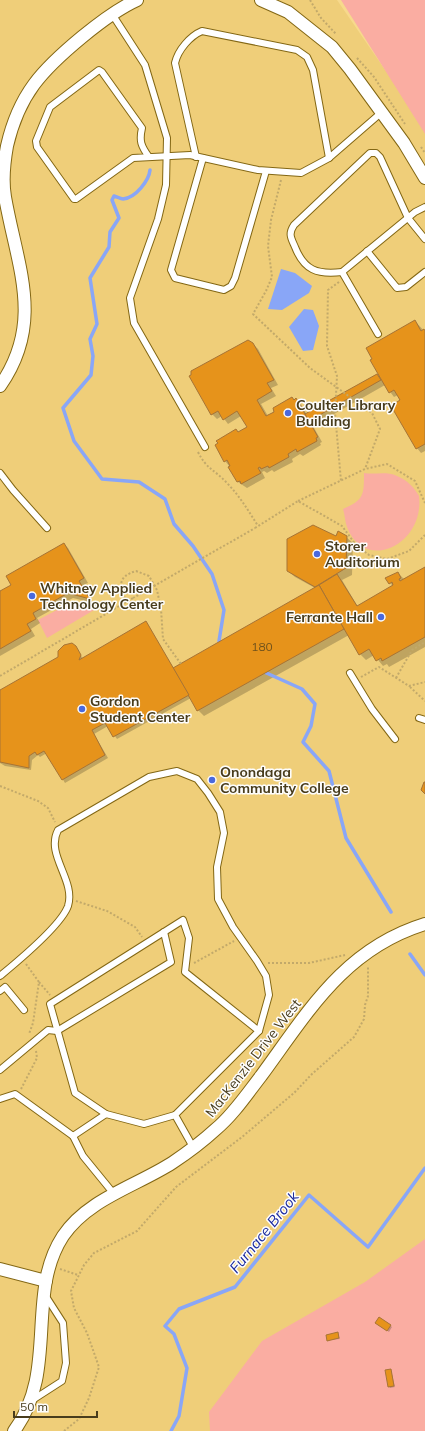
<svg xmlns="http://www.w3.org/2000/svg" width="425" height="1431" viewBox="0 0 425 1431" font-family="Mulish,sans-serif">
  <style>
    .built { fill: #efce79 }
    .green { fill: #faada2 }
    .water { fill: #89a6f7 }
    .shadow { fill: #0003 }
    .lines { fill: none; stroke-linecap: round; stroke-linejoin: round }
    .stream { stroke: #89a6f7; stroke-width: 3.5 }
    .building { fill: #e6931b; stroke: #a77436 }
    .service-casing { stroke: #836714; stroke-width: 8 }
    .minor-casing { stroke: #836714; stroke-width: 14 }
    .path { stroke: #c2a96a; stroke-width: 2; stroke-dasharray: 2 2; stroke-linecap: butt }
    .service { stroke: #fff; stroke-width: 6 }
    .minor { stroke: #fff; stroke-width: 12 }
    .path-bridge { stroke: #c2a96a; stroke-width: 2; stroke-dasharray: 2 2; stroke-linecap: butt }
    .poi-dot { fill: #4a69dd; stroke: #fdfdfd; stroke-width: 1.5 }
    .labels { text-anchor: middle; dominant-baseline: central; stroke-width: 3; stroke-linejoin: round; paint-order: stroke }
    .number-label { font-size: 12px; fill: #70521c }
    .poi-label { font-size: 14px; font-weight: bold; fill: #483c1c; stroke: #fdfdfd; text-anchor: start }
    .street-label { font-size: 14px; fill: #483c1c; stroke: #fdfdfd }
    .water-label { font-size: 15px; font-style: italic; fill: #1b2a9e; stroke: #fdfdfd }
  </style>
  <rect width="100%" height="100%" fill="#f7d98c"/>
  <polygon class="built" points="0,0 337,0 425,128 425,1431 0,1431"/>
  <g class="green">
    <polygon points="341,0 425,0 425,134"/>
    <path d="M 364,473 C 375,475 386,471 397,476 C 407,480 414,487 419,496 C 425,544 365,574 347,527 C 345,522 345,515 343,509 C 364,500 364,495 364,473 Z"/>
    <polygon points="72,602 94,610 47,638 38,620"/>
    <polygon points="425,1239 425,1431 210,1431 209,1412 262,1341 365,1282"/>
  </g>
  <g class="water">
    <polygon points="281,269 295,273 312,286 309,293 282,310 268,309"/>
    <polygon points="304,309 313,310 319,326 313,350 303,351 289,327"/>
  </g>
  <g class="shadow">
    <polygon points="415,321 425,332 425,451 421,453 417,448 398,395 394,397 385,385 313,426 322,442 320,443 321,445 303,456 300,454 292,459 293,462 274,472 272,470 267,473 264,471 262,472 265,478 247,488 238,482 230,467 225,461 238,433 248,428 241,416 228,424 222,416 217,419 212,414 253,344 258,349 278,385 271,388 276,396 261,404 268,416 292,398 301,404 307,415 379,374"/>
    <polygon points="336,537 346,537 353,543 352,575 342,580 358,607 393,586 390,583 398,573 404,579 425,568 425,647 389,667 387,664 383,666 374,655 366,660 360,654 349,635 204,716 198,710 191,698 117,739 108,726 94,734 108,758 65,783 47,753 40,757 38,755 32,760 31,770 5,766 0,763 0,692 76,647 83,659 146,622 174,669 315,588 295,577 288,571"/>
    <polygon points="64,544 68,548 88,583 83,585 93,603 73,598 37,618 40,623 31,629 35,636 0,656 0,592 12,585"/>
    <polygon points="380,1318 392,1327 389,1332 378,1324"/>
    <polygon points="338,1334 340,1339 328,1340"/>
    <polygon points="391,1370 395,1387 390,1388 389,1386"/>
  </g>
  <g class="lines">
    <g class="stream">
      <path d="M 150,170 C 149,180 136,198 123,199 C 121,199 117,197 114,196 L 112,200 L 119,218 L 110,232 L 109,247 L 90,278 L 97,324 L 90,339 L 93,356 L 91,375 L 63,408 L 74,441 L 102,479 L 139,482 L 165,499 L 174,524 L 193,546 L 212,574 L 224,610 L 219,641 L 223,644"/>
      <polyline points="262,671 302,689 315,704 311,726 303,742 329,771 346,838 391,912"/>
      <polyline points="410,954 425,975"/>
      <polyline points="171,1431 179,1416 187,1368 174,1334 165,1326 179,1309 235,1287 309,1195 368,1247 425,1168"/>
    </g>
  </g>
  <g class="building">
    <polygon points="415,320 421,331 424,329 425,331 425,444 416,449 391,406 400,400 394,390 389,393 370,360 372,359 366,348"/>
    <polygon points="248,340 253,343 274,380 267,383 272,391 257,400 266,416 274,412 273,408 292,397 294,400 296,398 318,437 316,438 317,441 297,452 296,449 288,454 289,457 269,468 268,466 261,469 260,467 258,468 261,473 241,484 240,481 237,482 228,467 230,466 227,460 224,462 215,445 218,443 216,441 236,429 238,432 247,427 237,411 223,420 218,411 211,415 189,376 191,375 191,371"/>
    <polygon points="377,374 381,380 309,421 305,414"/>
    <polygon points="313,525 336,536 338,531 347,536 346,568 315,587 287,571 287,539"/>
    <polygon points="64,543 84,578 79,581 90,599 68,593 33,613 36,619 27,624 31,631 0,649 0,591 11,585 6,576"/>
    <polygon points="425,567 425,637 382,661 381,658 376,661 369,649 359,655 319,585 337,574 357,606 393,585 392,582 389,584 385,578 398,572 401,578 399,579 400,581"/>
    <polygon points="319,585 344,629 197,711 173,668"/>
    <polygon points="146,621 189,695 113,737 105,723 92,730 105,755 62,780 44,751 37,755 35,752 29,756 29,768 0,762 0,690 58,657 58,651 64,645 72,643 76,646 81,655 79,660"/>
    <polygon points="424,782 425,782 425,794 421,790"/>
    <polygon points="379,1317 391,1325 387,1331 375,1323"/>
    <polygon points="338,1332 339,1338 327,1341 326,1335"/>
    <polygon points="391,1369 394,1386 388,1387 385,1370"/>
  </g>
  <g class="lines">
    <defs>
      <g id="service">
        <polyline points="112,14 145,65 167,138 166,185 158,219 130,298 134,323 205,447"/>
        <path d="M 149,157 C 141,146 139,141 142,128 L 102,72 L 99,70 L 50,107 L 36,141 L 37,147 L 74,199 L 76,199 L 133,158 L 190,155 L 258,170 L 301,173 L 329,158 L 382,112"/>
        <path d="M 196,157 L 175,63 C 178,50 190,36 202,31 L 297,50 L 307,57 L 313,70 L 329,158"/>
        <polyline points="203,158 171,270 175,278 224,290 231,286 235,278 266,171"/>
        <polyline points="367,251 397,288 406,287 425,272"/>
        <path d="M 342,272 C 317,275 304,270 295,247 C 291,238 288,234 294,225 L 370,153 L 376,153 L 380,157 L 408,218 L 425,239"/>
        <polyline points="378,334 342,272 415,212 425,207"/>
        <polyline points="0,473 13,490 47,528"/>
        <polyline points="350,673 372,709 395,739"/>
        <polyline points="419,718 425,720"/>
        <path d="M 0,976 C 17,962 61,926 68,906 C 76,880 45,855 58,830 L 149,777 L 172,772 L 177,771 L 197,779 L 208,793 L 220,812 L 224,833 L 217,867 L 218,899 L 233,927 L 257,961 L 266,976 L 269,995 L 259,1031 L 175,1115 L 193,1147"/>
        <polyline points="0,991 5,987 24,1010"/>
        <polyline points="0,1070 48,1030 57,1031 171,962 164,932"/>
        <polyline points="0,1099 15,1094 73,1136 106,1114 144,1124 175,1115"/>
        <polyline points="106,1114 75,1093 50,1004 183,920 189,938 185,972 259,1031"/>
        <polyline points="73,1136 83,1156 114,1194"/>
        <polyline points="31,1401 62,1381 66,1363 63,1323 45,1295"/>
      </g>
      <g id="minor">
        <polyline points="261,0 288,12 332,47 350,69 404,143 425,178"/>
        <path d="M 0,386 C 45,322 17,266 5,197 C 2,180 4,163 7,146 C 19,94 42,70 82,37 C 99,23 117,9 137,0"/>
        <polyline points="0,1269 46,1281"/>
        <path d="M 14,1431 C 59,1371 25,1294 63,1236 C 88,1199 136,1186 172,1163 C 187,1153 203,1141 216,1129 C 233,1115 247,1094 261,1076 C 308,1012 344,949 425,924"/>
      </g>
    </defs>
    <use href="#service" class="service-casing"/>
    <use href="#minor" class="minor-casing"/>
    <g class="path">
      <polyline points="310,0 321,18 336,34"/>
      <polyline points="357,58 374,77 405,124"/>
      <polyline points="421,147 425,153"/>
      <polyline points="281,180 271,220 268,246 272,277 266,291 253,314 310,368 372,413 380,429 365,469"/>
      <polyline points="339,282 328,290 327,346 337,376 335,413 341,481"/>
      <path d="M 198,452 C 207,470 214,469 226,482 C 239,495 248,510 258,526"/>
      <polyline points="298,501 365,469 387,464 415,481 425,503"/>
      <polyline points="255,528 298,501 342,526 356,545 369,555 387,559 409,551 425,535"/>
      <path d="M 127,602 C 119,586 117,577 136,571 L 149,576 L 157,590 L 161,609 L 163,639 L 181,664"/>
      <polyline points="0,676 133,598"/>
      <polyline points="361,677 379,667 409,686 425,682"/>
      <polyline points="396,678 412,650 425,642"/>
      <polyline points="410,687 425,701"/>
      <polyline points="0,786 38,801 48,808 55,822"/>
      <polyline points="76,901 107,911 135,927 142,937"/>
      <polyline points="194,963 234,941"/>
      <polyline points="268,963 309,963 345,955"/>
      <polyline points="26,964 39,982 33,1023 29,1034"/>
      <polyline points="39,982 50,995"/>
      <polyline points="21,1089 37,1058 36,1051"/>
      <polyline points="60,1269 78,1275"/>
      <polyline points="64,1431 79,1419 89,1398 99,1367 87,1333 74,1308 71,1291 84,1265 94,1253 137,1231 176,1187 242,1137 294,1093 312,1074 354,1037 364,1019 365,1005 368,996 368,966"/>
    </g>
    <use href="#service" class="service"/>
    <use href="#minor" class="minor"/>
    <polyline class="path-bridge" points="133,598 255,528"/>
  </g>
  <g class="poi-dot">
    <circle cx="288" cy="413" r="4"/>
    <circle cx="317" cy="554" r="4"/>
    <circle cx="32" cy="596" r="4"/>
    <circle cx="381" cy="617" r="4"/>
    <circle cx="82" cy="709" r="4"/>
    <circle cx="212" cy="780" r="4"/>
  </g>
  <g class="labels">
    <g class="number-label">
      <text x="262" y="646">180</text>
    </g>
    <g class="poi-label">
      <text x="296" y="405">Coulter Library<tspan x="296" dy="16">Building</tspan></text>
      <text x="325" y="546">Storer<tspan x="325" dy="16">Auditorium</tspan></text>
      <text x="40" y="588">Whitney Applied<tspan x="40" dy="16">Technology Center</tspan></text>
      <text x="373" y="617" text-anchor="end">Ferrante Hall</text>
      <text x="90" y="701">Gordon<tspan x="90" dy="16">Student Center</tspan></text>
      <text x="220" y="772">Onondaga<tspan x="220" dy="16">Community College</tspan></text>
    </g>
    <g class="street-label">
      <text transform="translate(253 1058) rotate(-52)">MacKenzie Drive West</text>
    </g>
    <g class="water-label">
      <text transform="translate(264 1232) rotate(-51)">Furnace Brook</text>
    </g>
  </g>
  <path d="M14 1411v6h83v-6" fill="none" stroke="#483c1c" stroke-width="2"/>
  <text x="20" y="1411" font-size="12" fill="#483c1c" stroke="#fdfdfd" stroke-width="3" paint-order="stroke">50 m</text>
</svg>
